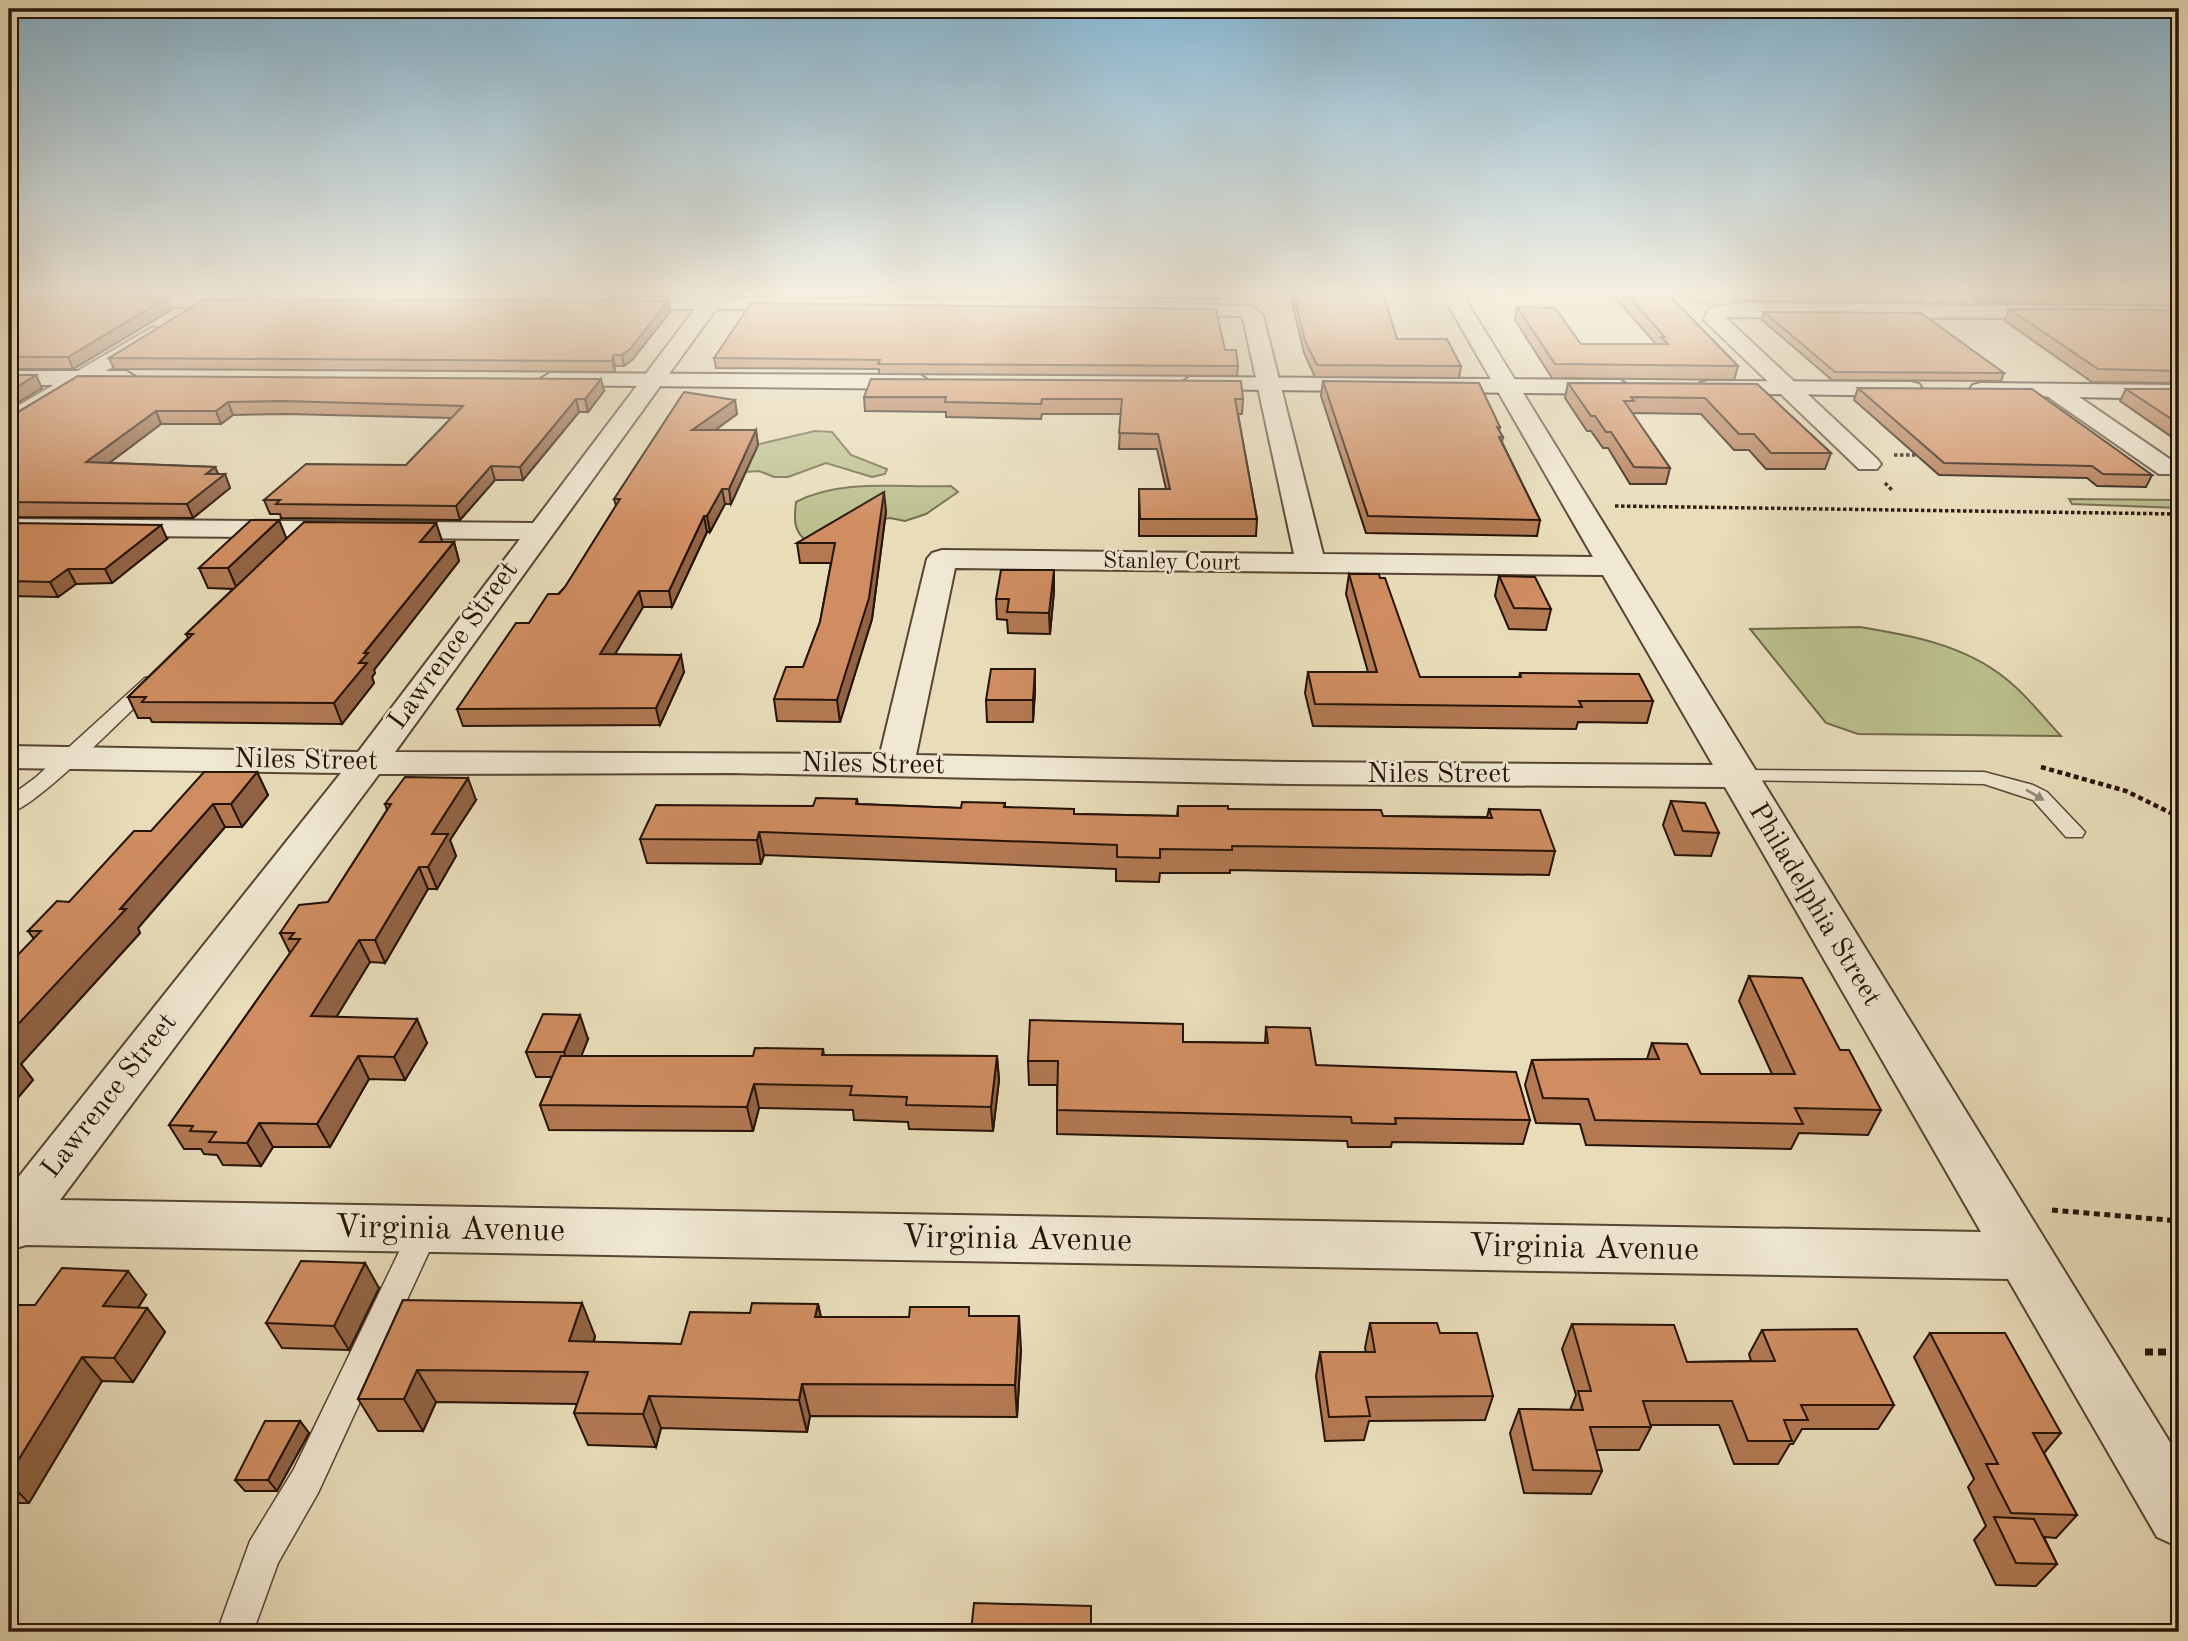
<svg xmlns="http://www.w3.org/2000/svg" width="2188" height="1641" viewBox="0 0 2188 1641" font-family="'Old Standard TT',serif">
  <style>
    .green { fill: #babf8c; stroke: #70694a; stroke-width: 2 }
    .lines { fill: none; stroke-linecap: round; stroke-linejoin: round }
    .lane-casing { stroke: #564534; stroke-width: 3 }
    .street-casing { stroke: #564534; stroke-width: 4 }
    .secondary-casing { stroke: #251308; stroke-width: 4 }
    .path-far3 { stroke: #251308; stroke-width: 3.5; stroke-dasharray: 3.5 2.5; stroke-linecap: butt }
    .path-far2 { stroke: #251308; stroke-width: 4.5; stroke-dasharray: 5 3.5; stroke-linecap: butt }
    .path-far1 { stroke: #251308; stroke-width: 5; stroke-dasharray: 6 4.5; stroke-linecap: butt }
    .path { stroke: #251308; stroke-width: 7; stroke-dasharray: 8 5; stroke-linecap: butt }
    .lane { fill: #f0e8d2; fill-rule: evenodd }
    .street { fill: #f0e8d2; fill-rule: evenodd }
    .secondary { fill: #f0e8d2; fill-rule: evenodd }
    .wall { fill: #b27953; stroke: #251308; stroke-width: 2 }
    .shaded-wall { fill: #916344; stroke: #251308; stroke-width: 2 }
    .building { fill: #cf8d61; stroke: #251308; stroke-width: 2 }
    .oneway { fill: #958877 }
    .labels { text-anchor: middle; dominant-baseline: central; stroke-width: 5; stroke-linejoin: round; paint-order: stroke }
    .far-street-label { font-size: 23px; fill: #251308; stroke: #f0e8d2 }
    .street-label { font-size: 28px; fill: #251308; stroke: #f0e8d2 }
    .near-street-label { font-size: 33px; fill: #251308; stroke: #f0e8d2 }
  </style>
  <rect width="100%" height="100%" fill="#e8dcb9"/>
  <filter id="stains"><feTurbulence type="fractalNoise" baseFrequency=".00286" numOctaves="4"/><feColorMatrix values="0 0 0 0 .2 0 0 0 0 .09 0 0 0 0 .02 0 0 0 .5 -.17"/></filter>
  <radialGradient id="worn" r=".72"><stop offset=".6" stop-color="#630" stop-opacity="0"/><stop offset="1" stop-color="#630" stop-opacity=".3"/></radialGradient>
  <g class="green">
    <path d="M 1671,294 L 1755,294 L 1764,299 C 1726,307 1707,309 1671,294 Z"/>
    <polygon points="815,431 832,432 851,455 887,469 885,474 872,477 826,463 788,477 774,477 759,471 731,473 738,449"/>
    <path d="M 951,486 L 958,492 L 926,514 L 905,521 L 890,518 L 862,523 L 808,542 C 793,532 794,519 796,502 C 841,478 901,488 951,486 Z"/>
    <polygon points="2069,499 2179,500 2179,508 2072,504"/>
    <path d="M 1860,627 C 1910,635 1964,645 2005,678 C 2026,694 2043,717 2061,736 L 1858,734 L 1826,723 L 1750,629 Z"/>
  </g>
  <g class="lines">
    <defs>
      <g id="lane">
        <path d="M 151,677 L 160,682 L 157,686 C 130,711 37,807 9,813 L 9,797 L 35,778 L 145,678 Z"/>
        <polygon points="1736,770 1984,772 2033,785 2047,792 2085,832 2082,837 2066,837 2033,800 1984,784 1729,780 1726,776"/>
        <polygon points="424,1218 434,1221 439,1230 318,1493 278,1563 253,1632 217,1632 250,1541 294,1469 414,1221"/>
      </g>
      <g id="street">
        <polygon points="9,294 255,295 265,301 255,307 9,306"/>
        <path d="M 707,294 L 727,294 L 724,298 L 1060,299 L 1252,306 L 1263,316 L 1323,554 L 1593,557 L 1442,294 L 1462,294 L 2179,1457 L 2179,1547 L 2157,1537 L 2008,1279 L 26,1245 L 9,1250 L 9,1189 L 341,773 L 9,768 L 9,746 L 358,752 L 520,539 L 9,535 L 9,519 L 533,523 L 695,309 L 616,309 L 609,307 L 606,303 L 609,299 L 704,297 ZM 716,309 L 1060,311 L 1240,316 L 1243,318 L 1294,554 L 942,550 L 932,553 L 927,559 L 880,754 L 395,752 ZM 955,568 L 1603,575 L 1713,765 L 1289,762 L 916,755 ZM 732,773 L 1289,784 L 1725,787 L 1981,1232 L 60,1200 L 379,774 Z"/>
        <polygon points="2125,294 2149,294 2179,309 2179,323"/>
        <polygon points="1743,303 2060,306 2070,312 2060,318 1725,317 1877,459 1881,464 1877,469 1859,469 1704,320 1709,308"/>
        <polygon points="153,327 163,333 160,337 18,426 9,428 9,411"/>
        <polygon points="2055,384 2063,386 2177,464 2177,474 2159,474 2047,396 2043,391 2047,386"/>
      </g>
      <g id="secondary">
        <polygon points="9,371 126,371 137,378 126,385 9,385"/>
        <polygon points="550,373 920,375 931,382 920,389 542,385 539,380"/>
        <polygon points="1190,377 1620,380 1631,387 1620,394 1182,389 1179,384"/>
        <polygon points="1708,381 1911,382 1919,384 1922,389 1919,394 1911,396 1700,393 1697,388 1700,383"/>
        <polygon points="1981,383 2179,385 2179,399 1973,395 1969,390 1973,385"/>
      </g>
    </defs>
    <use href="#lane" class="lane-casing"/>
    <use href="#street" class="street-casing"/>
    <use href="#secondary" class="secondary-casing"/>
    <g class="path-far3">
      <polyline points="1894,455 1918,455"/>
      <polyline points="1885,483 1892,490"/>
      <polyline points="1615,506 2179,514"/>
    </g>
    <polyline class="path-far2" points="2041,767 2126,791 2179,817"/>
    <polyline class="path-far1" points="2052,1210 2179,1221"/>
    <polyline class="path" points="2145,1352 2179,1352"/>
    <use href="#lane" class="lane"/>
    <use href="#street" class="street"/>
    <use href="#secondary" class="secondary"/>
  </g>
  <g class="wall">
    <polygon points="764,294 988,294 987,296"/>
    <polygon points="1068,294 1219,294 1219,299 1068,297"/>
    <polygon points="1290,294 1383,294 1397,339 1461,366 1459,378 1315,377 1304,353"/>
    <polygon points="1612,294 1668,294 1738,366 1734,380 1552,378 1515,320 1517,307 1581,344 1656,344"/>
    <polygon points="1732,294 1928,294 1922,302 1740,301"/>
    <polygon points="1966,294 2179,294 2179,383 2092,382 2005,321 2009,309 2175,310 2179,308 2178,306 1978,303"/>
    <polygon points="9,297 166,298 171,310 73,369 9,369"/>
    <polygon points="668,301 670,312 632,360 624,366 615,366 615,372 114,369 109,358"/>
    <polygon points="1764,312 2004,373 2001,381 1832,380 1762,320"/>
    <polygon points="1225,350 1238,366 1237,376 879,374 879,369 716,368 714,358"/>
    <polygon points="78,376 604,391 588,412 579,412 523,480 495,480 460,520 281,518 280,514 270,514 264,500 406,465 451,418 287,414 233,415 221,424 161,424 109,463 215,467 218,474 225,474 230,488 193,518 9,517 9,416 13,415"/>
    <polygon points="1323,381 1500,427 1499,431 1503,437 1502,442 1540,520 1537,536 1366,533 1321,396"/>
    <polygon points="1568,383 1757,384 1831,453 1825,469 1766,469 1749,450 1734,450 1701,414 1632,413 1670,468 1666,484 1630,484 1608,448 1603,448 1591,431 1587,431 1565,398"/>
    <polygon points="1858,388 2152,475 2146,487 2097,486 2087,478 1939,475 1854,400"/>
    <polygon points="2126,389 2179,389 2179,442 2120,401"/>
    <polygon points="864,397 1243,399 1242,414 1238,414 1257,519 1256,536 1139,536 1139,489 1166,489 1157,449 1119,449 1121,414 1042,414 1041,419 946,417 946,412 865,411"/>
    <polygon points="737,414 714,430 756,430 758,445 731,504 725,504 710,532 707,532 672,607 643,607 615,654 684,672 660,725 463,726 457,709 529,623 565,587 616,506 614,499"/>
    <polygon points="886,511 872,619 840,722 777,721 774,699 803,667 820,622 831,563 800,563 797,543"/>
    <polygon points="279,520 286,538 436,523 442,541 441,542 454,542 459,561 374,670 375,673 372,677 374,683 342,724 152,722 150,718 138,718 128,697 188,638 186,634 233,589 208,588 199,568"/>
    <polygon points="9,523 167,539 112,583 76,584 58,597 9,596"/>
    <polygon points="1349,574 1420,677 1519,677 1520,673 1653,701 1647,723 1578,722 1576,729 1313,726 1305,693 1308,672 1368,672 1346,594"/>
    <polygon points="1499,576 1551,609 1546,630 1509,629 1495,596"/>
    <polygon points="1054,591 1050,634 1008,633 1007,620 997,619 996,599"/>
    <polygon points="1035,691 1033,722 987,722 986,700"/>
    <polygon points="257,772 268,795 242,827 225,827 138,928 140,933 21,1064 33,1080 9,1108 34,939 28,931 69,902 151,831"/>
    <polygon points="857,799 858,804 961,808 1005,803 1005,807 1075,814 1177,816 1178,806 1228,809 1383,816 1487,817 1489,809 1555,851 1549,875 1230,870 1230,873 1160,873 1159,882 1116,881 1116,869 764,855 761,864 647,863 640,839 813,806"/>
    <polygon points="476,800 450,840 456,856 437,889 428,889 385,963 370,962 336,1017 427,1043 405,1080 369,1079 330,1147 273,1147 261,1166 223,1165 217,1155 204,1154 201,1149 184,1149 169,1125 290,953 280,933 328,902 387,810 385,804"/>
    <polygon points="1671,801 1719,833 1711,856 1675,855 1663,825"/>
    <polygon points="1749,976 1840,1050 1881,1110 1868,1135 1799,1133 1791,1149 1586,1145 1580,1124 1536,1123 1525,1085 1532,1060 1647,1059 1652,1043 1701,1074 1772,1074 1739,1001"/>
    <polygon points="1266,1027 1316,1065 1530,1120 1523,1144 1392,1142 1391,1147 1348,1147 1347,1141 1057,1134 1057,1085 1029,1085 1028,1061 1183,1042 1265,1043"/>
    <polygon points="588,1039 581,1056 753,1056 823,1049 824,1055 997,1056 999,1080 993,1131 909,1129 908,1122 854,1120 853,1110 759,1108 753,1131 549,1130 540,1105 552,1077 536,1077 526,1052"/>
    <polygon points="379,1288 349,1350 282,1348 266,1323"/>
    <polygon points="146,1295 138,1308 147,1308 165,1332 133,1382 102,1381 29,1503 9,1503 9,1313 35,1305"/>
    <polygon points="403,1300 595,1336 594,1342 681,1344 750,1313 818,1304 821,1317 909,1317 970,1316 1021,1349 1017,1417 810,1416 807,1432 661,1428 656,1447 588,1445 574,1413 577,1404 436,1402 423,1431 378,1431 358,1399"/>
    <polygon points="1370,1323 1440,1333 1493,1396 1485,1420 1369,1421 1364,1440 1325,1441 1316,1376 1320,1352 1366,1352 1365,1348"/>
    <polygon points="1572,1324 1687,1362 1751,1361 1749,1354 1762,1330 1894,1405 1878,1429 1802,1429 1793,1444 1790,1444 1778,1464 1734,1464 1719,1425 1650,1425 1651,1427 1639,1450 1596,1450 1602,1471 1591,1494 1524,1493 1510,1433 1519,1409 1570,1410 1576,1395 1562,1349"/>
    <polygon points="1930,1333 2061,1433 2044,1453 2077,1515 2056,1538 2044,1537 2057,1564 2036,1586 1996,1585 1974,1540 1986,1526 1968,1487 1974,1479 1914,1357"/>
    <polygon points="300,1421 309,1433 277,1491 245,1491 235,1480"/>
  </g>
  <g class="shaded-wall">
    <polygon points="166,298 171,310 73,369 68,357"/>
    <polygon points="668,301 670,312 632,360 624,366 622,355"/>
    <polygon points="613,355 615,366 615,372 612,361"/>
    <polygon points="36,375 42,388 9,408 9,392"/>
    <polygon points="601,379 604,391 588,412 585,399"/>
    <polygon points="576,399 579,412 523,480 520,467"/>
    <polygon points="735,400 737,414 695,445 692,430"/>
    <polygon points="228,402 233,415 221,424 216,411"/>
    <polygon points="156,411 161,424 92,476 86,462"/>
    <polygon points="756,430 758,445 731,504 729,489"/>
    <polygon points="491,466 495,480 460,520 456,506"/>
    <polygon points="215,467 220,478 225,474 230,488 193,518 187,504 206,474"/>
    <polygon points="722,489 725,504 710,532 707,516"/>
    <polygon points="884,492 886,511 872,619 840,722 837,700"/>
    <polygon points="704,516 707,532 672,607 669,591"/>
    <polygon points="279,520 287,540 237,589 228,568"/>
    <polygon points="436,523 442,541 426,560 420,542"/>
    <polygon points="161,525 167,539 112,583 105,569"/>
    <polygon points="454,542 459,561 374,670 375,673 372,677 374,683 342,724 334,703 359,663 364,653"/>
    <polygon points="68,569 76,584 58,597 50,582"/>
    <polygon points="1054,570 1054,591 1050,634 1049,613"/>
    <polygon points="639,591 643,607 605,671 600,654"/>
    <polygon points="681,655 684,672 660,725 656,708"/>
    <polygon points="1035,669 1035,691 1033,722 1033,700"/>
    <polygon points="257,772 268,795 242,827 231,804"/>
    <polygon points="468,778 476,800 450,840 456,856 437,889 428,867 432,834"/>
    <polygon points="213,804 225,827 138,928 140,933 21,1064 33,1080 9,1108 9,1034"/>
    <polygon points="759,832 764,855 761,864 757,840"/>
    <polygon points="419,867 428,889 385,963 375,940"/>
    <polygon points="359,940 370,962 323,1039 311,1016"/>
    <polygon points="580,1015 588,1039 573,1077 564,1052"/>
    <polygon points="417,1019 427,1043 405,1080 394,1057"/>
    <polygon points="358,1056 369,1079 330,1147 317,1124"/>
    <polygon points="997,1056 999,1080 993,1131 991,1107"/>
    <polygon points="754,1084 759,1108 753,1131 747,1107"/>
    <polygon points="259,1123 273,1147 261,1166 247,1143"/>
    <polygon points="365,1263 379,1288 349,1350 334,1326"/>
    <polygon points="128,1271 146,1295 123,1331 103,1306"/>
    <polygon points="582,1303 595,1336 584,1372 569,1341"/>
    <polygon points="818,1304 825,1337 815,1317"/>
    <polygon points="147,1308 165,1332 133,1382 114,1358"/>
    <polygon points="1019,1316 1021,1349 1017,1417 1015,1385"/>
    <polygon points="82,1357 102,1381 29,1503 9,1483 9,1475"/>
    <polygon points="417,1370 436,1402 423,1431 404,1399"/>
    <polygon points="802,1384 810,1416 807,1432 799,1400"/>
    <polygon points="649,1396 661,1428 656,1447 643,1414"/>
    <polygon points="300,1421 309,1433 277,1491 268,1480"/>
    <polygon points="9,1624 18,1632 9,1632"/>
  </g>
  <g class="building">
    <polygon points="1294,294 1383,294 1397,339 1447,339 1461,366 1317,365 1305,341"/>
    <polygon points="1626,294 1668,294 1738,366 1555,364 1517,307 1555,308 1581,344 1668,344 1661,337 1665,337"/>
    <polygon points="2105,294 2179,294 2179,295"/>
    <polygon points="9,297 166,298 68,357 9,357"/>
    <polygon points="205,299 668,301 630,349 622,355 613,355 612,361 109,358"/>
    <polygon points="751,303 1216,309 1225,350 1236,350 1238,366 878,364 880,360 714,358"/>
    <polygon points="2179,308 2179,371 2098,369 2009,309 2175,310"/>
    <polygon points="1764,312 1921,313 2004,373 1835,372"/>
    <polygon points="9,375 36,375 9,392"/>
    <polygon points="78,376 601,379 585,399 576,399 520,467 491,466 456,506 276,504 280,500 264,500 306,464 406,465 463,406 282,401 228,402 216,411 156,411 86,462 215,467 206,474 225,474 187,504 9,502 9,416 13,415"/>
    <polygon points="871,379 1241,381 1243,399 1235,399 1257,519 1140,519 1139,489 1170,489 1158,434 1119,433 1122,399 1042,399 1041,404 945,402 946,397 864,397"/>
    <polygon points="1323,381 1479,383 1500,427 1497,427 1503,437 1499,437 1540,520 1368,516"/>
    <polygon points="1568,383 1757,384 1831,453 1771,453 1754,434 1739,434 1705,398 1631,397 1634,401 1624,401 1670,468 1634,467 1611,432 1606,432 1595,416 1591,416"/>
    <polygon points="1858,388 2032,389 2152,475 2103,474 2092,466 1944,463"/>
    <polygon points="2126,389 2179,389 2179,424"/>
    <polygon points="684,392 735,400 692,430 756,430 729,489 722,489 707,516 704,516 669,591 639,591 600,654 681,655 656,708 457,709 516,623 529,623 548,594 559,594 565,587 620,499 614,499"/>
    <polygon points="884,492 869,598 837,700 774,699 786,667 803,667 820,622 835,543 797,543"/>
    <polygon points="251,520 279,520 228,568 199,568"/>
    <polygon points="304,522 436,523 420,542 454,542 364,653 368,653 359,663 367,663 334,703 142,702 146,697 128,697 193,634 186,634"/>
    <polygon points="9,523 161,525 105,569 68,569 50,582 9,581"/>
    <polygon points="1001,570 1054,570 1049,613 1007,612 1009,599 996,599"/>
    <polygon points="1349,574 1379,574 1380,578 1385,578 1420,677 1521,677 1520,673 1639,674 1653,701 1579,701 1582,707 1315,704 1308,672 1377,672"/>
    <polygon points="1499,576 1535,577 1551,609 1514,608"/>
    <polygon points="991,669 1035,669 1033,700 986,700"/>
    <polygon points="204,772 257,772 231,804 213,804 120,909 126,909 9,1034 9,964 41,931 28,931 57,901 69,902 134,831 151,831"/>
    <polygon points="405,777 468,778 432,834 448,834 428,867 419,867 375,940 359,940 311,1016 417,1019 394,1057 358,1056 317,1124 259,1123 247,1143 209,1142 216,1132 190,1131 193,1126 169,1125 300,939 289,939 294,933 280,933 299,905 328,902 391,804 385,804"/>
    <polygon points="816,798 857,799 856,804 961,808 962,802 1005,803 1004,807 1074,809 1074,814 1178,816 1178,806 1228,806 1228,809 1381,810 1383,816 1492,818 1489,809 1540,810 1555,851 1232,846 1232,850 1160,849 1160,858 1117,857 1117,845 759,832 757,840 640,839 656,805 813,806"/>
    <polygon points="1671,801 1705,803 1719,833 1683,831"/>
    <polygon points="1749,976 1802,978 1840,1050 1849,1050 1881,1110 1795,1108 1803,1124 1595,1120 1588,1099 1543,1098 1532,1060 1659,1059 1652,1043 1687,1044 1701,1074 1795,1074"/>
    <polygon points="543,1014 580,1015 564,1052 526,1052"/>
    <polygon points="1030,1020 1183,1024 1183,1042 1268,1043 1266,1027 1310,1028 1316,1065 1516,1072 1530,1120 1395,1118 1396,1124 1352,1123 1351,1117 1057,1110 1058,1061 1028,1061"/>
    <polygon points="755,1048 823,1049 822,1055 997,1056 991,1107 906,1105 907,1097 850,1095 852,1086 754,1084 747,1107 540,1105 561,1056 753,1056"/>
    <polygon points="9,1055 15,1056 9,1063"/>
    <polygon points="301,1261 365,1263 334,1326 266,1323"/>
    <polygon points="62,1268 128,1271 103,1306 147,1308 114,1358 82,1357 9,1475 9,1313 15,1305 35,1305"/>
    <polygon points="403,1300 582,1303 569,1341 681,1344 690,1312 750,1313 752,1303 818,1304 815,1317 909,1317 910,1307 969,1307 969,1316 1019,1316 1015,1385 802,1384 799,1400 649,1396 643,1414 574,1413 588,1372 417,1370 404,1399 358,1399"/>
    <polygon points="1370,1323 1437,1323 1440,1333 1477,1333 1493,1396 1366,1397 1370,1416 1329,1417 1320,1352 1375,1352"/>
    <polygon points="1572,1324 1674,1325 1687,1362 1775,1361 1762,1330 1857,1329 1894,1405 1801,1405 1808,1420 1784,1420 1792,1441 1748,1441 1732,1401 1643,1401 1651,1427 1590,1427 1602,1471 1533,1470 1519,1409 1583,1410 1578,1391 1591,1391"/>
    <polygon points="1930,1333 2005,1333 2061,1433 2033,1433 2077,1515 2011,1513 1986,1464 1998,1464"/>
    <polygon points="265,1421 300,1421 268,1480 235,1480"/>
    <polygon points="1994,1517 2034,1519 2057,1564 2016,1563"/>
    <polygon points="974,1603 1091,1606 1091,1632 971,1632"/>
  </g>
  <defs><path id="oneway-solid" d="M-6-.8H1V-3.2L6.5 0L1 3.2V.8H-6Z" transform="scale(1.75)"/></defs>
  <use class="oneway" href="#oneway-solid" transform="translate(2035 795) rotate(31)"/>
  <linearGradient id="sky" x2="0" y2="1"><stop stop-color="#87b7d3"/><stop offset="0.56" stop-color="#f5efe0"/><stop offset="1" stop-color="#f5efe0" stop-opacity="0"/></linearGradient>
  <rect width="2188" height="523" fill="url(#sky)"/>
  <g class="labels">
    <g class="far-street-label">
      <text transform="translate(1172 562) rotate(1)">Stanley Court</text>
    </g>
    <g class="street-label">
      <text transform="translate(454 646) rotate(-54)">Lawrence Street</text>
      <text transform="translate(306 761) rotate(1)">Niles Street</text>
      <text transform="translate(873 765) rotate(1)">Niles Street</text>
      <text x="1439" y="775">Niles Street</text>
      <text transform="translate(1814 905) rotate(59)">Philadelphia Street</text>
      <text transform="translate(110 1096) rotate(-52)">Lawrence Street</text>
    </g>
    <g class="near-street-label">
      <text transform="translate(450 1230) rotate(1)">Virginia Avenue</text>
      <text transform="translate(1017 1240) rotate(1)">Virginia Avenue</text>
      <text transform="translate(1584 1249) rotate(1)">Virginia Avenue</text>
    </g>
  </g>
  <rect width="2188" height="1641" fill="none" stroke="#e8dcb9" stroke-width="35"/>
  <rect x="10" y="10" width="2167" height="1620" fill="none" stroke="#251308" stroke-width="3.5"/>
  <rect x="18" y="18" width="2153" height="1606" fill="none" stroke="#251308" stroke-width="2"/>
  <rect width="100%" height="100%" filter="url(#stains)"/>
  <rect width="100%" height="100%" fill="url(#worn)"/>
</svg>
